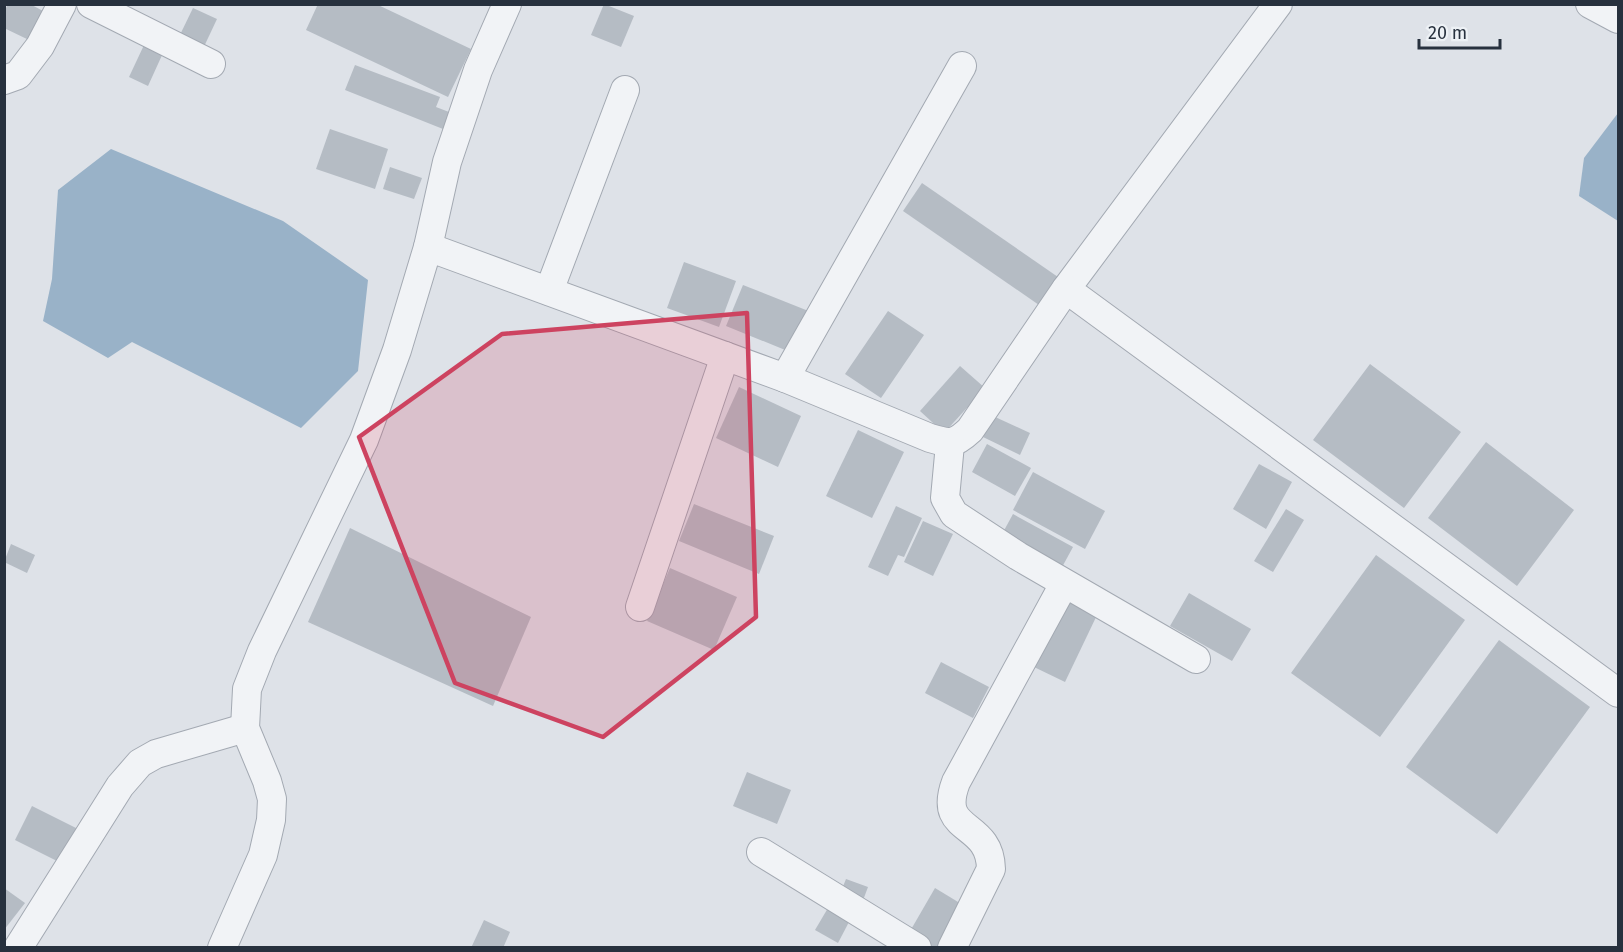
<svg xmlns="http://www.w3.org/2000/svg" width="1623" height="952" viewBox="0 0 1623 952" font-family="'Fira Sans',sans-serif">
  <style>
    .water { fill: #99b2c8 }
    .building { fill: #b5bcc4 }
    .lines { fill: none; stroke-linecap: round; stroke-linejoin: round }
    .minor-casing { stroke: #a3a9b2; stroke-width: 30 }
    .minor { stroke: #f1f3f6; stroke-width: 28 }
    .marked { fill: #cd4360; fill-opacity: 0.2; stroke: #cd4360; stroke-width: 4.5; stroke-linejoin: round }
  </style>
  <rect width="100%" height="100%" fill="#dee2e8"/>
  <g class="water">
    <polygon points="1618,113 1618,221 1579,196 1584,158"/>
    <polygon points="111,149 283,221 368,280 358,371 301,428 132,342 108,358 43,321 52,279 58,190"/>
  </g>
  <g class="building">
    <polygon points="8,4 30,4 43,11 29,40 4,28 4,12"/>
    <polygon points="318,4 376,4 471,49 448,97 306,30"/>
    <polygon points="604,4 634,16 621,47 591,35"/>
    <polygon points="193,8 217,19 201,53 177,41"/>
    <polygon points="144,45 163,53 148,86 129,77"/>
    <polygon points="355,65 440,97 436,107 449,112 443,129 345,90"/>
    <polygon points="330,129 388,149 375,189 316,169"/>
    <polygon points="390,167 422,178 414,199 383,189"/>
    <polygon points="922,183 1058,277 1039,305 903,211"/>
    <polygon points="684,262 736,281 719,327 667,308"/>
    <polygon points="743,285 811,312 795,354 726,326"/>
    <polygon points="888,311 924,335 881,398 845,374"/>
    <polygon points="1370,364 1461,432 1404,508 1313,440"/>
    <polygon points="960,366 985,388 944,433 920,411"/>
    <polygon points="739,387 801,416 778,467 716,438"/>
    <polygon points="993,416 1030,433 1020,455 983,437"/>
    <polygon points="858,430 904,452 872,518 826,496"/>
    <polygon points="1486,442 1574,510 1517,586 1428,518"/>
    <polygon points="987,444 1031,468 1015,496 972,472"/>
    <polygon points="1259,464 1292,482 1266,529 1233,509"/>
    <polygon points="1033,472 1105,511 1085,549 1013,510"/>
    <polygon points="694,504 774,536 759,574 679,541"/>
    <polygon points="896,506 922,518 904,557 898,555 888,576 868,567"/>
    <polygon points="1286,509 1304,520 1273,572 1254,561"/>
    <polygon points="1013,514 1073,547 1061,569 1001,536"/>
    <polygon points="923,521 953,534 933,576 904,562"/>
    <polygon points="350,528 531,617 493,706 308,622"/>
    <polygon points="11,544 35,555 27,573 4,562"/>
    <polygon points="1376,555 1465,620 1380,737 1291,673"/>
    <polygon points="670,568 737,597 714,650 647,621"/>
    <polygon points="1189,593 1251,629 1232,661 1170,626"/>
    <polygon points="1066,598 1098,613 1065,682 1034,667"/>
    <polygon points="1499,640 1590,707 1497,834 1406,767"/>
    <polygon points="941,662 989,687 973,718 925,693"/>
    <polygon points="747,772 791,790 777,824 733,806"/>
    <polygon points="32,806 80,830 63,864 15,840"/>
    <polygon points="846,879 868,887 862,903 840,894"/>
    <polygon points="4,888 25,903 4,930"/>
    <polygon points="935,888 968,908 945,948 935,948 909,933"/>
    <polygon points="828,908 850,920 838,943 815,930"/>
    <polygon points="484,920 510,932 503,948 471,948"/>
  </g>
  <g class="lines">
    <defs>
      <g id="minor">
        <polyline points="91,4 211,64"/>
        <polyline points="1278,4 1066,289 1618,693"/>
        <polyline points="1590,4 1618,19"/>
        <polyline points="4,80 18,75 40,46 62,4"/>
        <path d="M 428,247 L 785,378 L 930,438 C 950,444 954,445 970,430 L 1066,289"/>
        <polyline points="549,291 625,90"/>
        <polyline points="785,378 962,66"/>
        <polyline points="950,444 945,498 954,514 1018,556 1196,659"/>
        <polyline points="640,607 725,356"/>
        <polyline points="761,852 917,948"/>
        <polyline points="18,948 120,786 140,763 156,754 245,728"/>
        <polyline points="222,948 263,855 271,820 272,799 267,781 245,728 247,689 262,651 364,440 397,350 428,247 447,162 478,70 507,4"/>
        <path d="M 952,948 L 991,869 C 990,819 936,835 956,782 L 1064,584"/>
      </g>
    </defs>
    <use href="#minor" class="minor-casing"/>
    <use href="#minor" class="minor"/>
  </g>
  <path class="marked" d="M 747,313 L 756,617 L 603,737 L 455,683 L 359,437 L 502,334 Z"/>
  <rect width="1623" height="952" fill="none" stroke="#27313e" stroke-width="12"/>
  <path d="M1419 39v9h81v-9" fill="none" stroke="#27313e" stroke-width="3"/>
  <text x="1428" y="39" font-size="18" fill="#27313e" stroke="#edf1f5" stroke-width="4.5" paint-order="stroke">20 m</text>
</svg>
